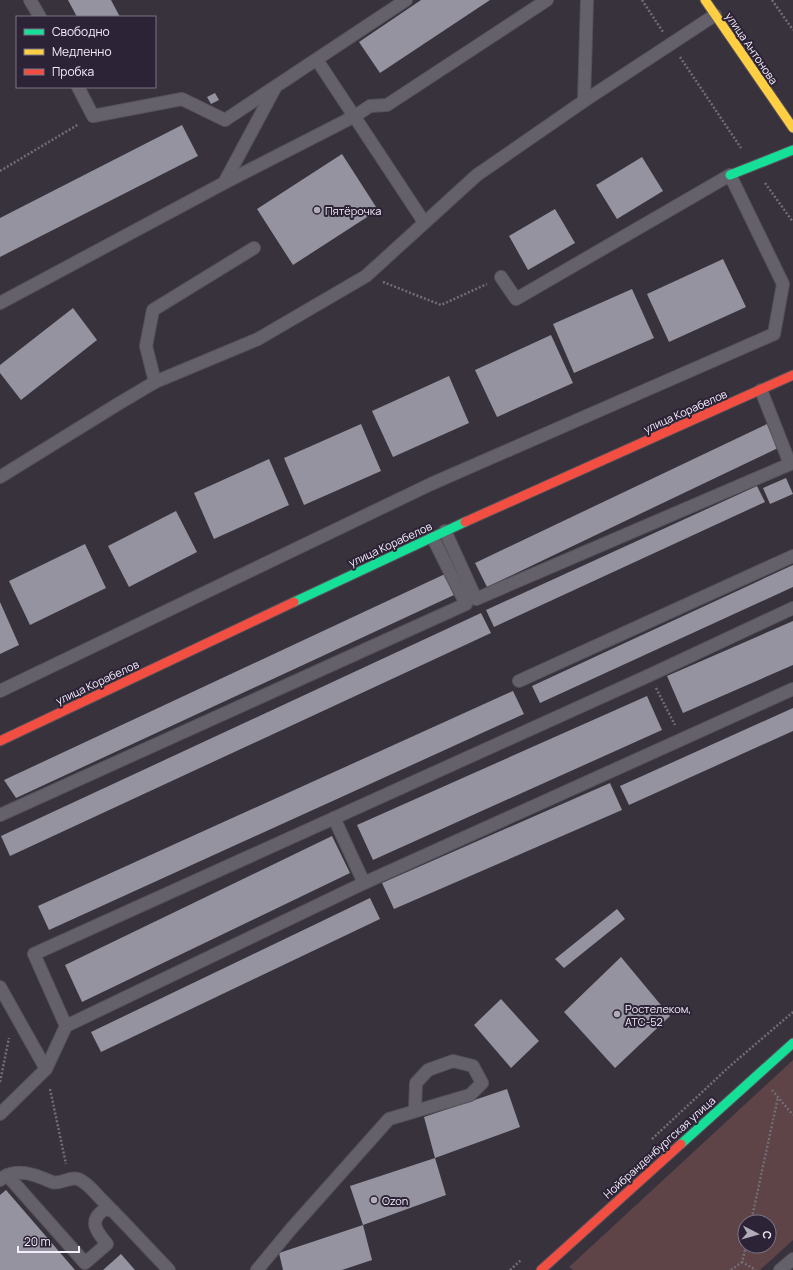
<svg xmlns="http://www.w3.org/2000/svg" width="793" height="1270" viewBox="0 0 793 1270" font-family="Manrope,sans-serif">
  <style>
    .green { fill: #5e4347; fill-rule: evenodd }
    .building { fill: #94939f }
    .lines { fill: none; stroke-linecap: round; stroke-linejoin: round }
    .lane-casing { stroke: #56515a; stroke-width: 14 }
    .fast-casing { stroke: #56515a; stroke-width: 11 }
    .slow-casing { stroke: #56515a; stroke-width: 11 }
    .jam-casing { stroke: #56515a; stroke-width: 11 }
    .path { stroke: #716e75; stroke-width: 2.5; stroke-dasharray: 2 2; stroke-linecap: butt }
    .lane { stroke: #65616a; stroke-width: 12 }
    .fast { stroke: #16e098; stroke-width: 9 }
    .slow { stroke: #ffcf43; stroke-width: 9 }
    .jam { stroke: #f24e42; stroke-width: 9 }
    .poi-dot { fill: #b2acb8; stroke: #2d2337; stroke-width: 1.5 }
    .labels { text-anchor: middle; dominant-baseline: central; stroke-width: 4; stroke-linejoin: round; paint-order: stroke }
    .street-label { font-size: 11px; fill: #f4eefb; stroke: #2d2337 }
    .poi-label { font-size: 11px; fill: #f4eefb; stroke: #2d2337; text-anchor: start }
  </style>
  <rect width="100%" height="100%" fill="#37323c"/>
  <path class="green" d="M 793,1060 L 793,1240 L 760,1270 L 573,1270 L 569,1267 ZM 745,1222 L 769,1222 L 769,1246 L 745,1246 Z"/>
  <g class="building">
    <polygon points="68,0 111,0 120,17 77,17"/>
    <polygon points="421,0 490,0 380,73 359,42"/>
    <polygon points="215,93 219,100 211,104 207,97"/>
    <polygon points="182,125 198,156 0,257 0,218"/>
    <polygon points="342,154 378,210 293,265 257,209"/>
    <polygon points="642,157 663,191 617,219 596,185"/>
    <polygon points="555,209 575,243 528,270 509,236"/>
    <polygon points="723,259 746,307 669,342 647,294"/>
    <polygon points="632,289 654,338 574,373 553,324"/>
    <polygon points="73,308 97,340 21,400 0,373 0,365"/>
    <polygon points="551,335 573,383 497,417 475,370"/>
    <polygon points="449,376 469,423 393,457 372,411"/>
    <polygon points="361,424 381,471 304,505 284,458"/>
    <polygon points="767,424 778,448 487,587 475,563"/>
    <polygon points="269,459 289,505 214,539 194,493"/>
    <polygon points="786,478 793,494 770,504 763,488"/>
    <polygon points="757,486 765,502 494,627 486,610"/>
    <polygon points="176,511 197,552 129,587 108,546"/>
    <polygon points="85,544 106,588 30,625 9,581"/>
    <polygon points="793,565 793,587 540,703 532,686"/>
    <polygon points="445,574 454,595 16,798 4,780"/>
    <polygon points="0,602 19,645 0,654"/>
    <polygon points="481,613 491,633 10,856 1,836"/>
    <polygon points="793,621 793,665 683,713 667,676"/>
    <polygon points="513,691 524,714 49,930 38,906"/>
    <polygon points="647,696 662,730 373,860 357,825"/>
    <polygon points="793,708 793,731 629,805 620,786"/>
    <polygon points="610,783 622,810 394,909 382,883"/>
    <polygon points="332,836 350,873 82,1002 65,965"/>
    <polygon points="370,898 380,919 101,1052 91,1032"/>
    <polygon points="617,909 625,919 564,968 555,959"/>
    <polygon points="621,957 670,1016 615,1068 564,1012"/>
    <polygon points="501,999 539,1041 511,1068 474,1025"/>
    <polygon points="507,1089 520,1127 435,1158 424,1117"/>
    <polygon points="435,1158 446,1195 363,1225 350,1186"/>
    <polygon points="6,1190 75,1270 0,1270 0,1195"/>
    <polygon points="363,1225 372,1260 342,1270 283,1270 279,1253"/>
    <polygon points="121,1254 135,1270 103,1270"/>
  </g>
  <g class="lines">
    <defs>
      <g id="lane">
        <polyline points="30,0 40,17"/>
        <polyline points="317,60 424,222"/>
        <polyline points="78,87 93,116 182,99 225,120 406,0"/>
        <polyline points="584,101 587,0"/>
        <polyline points="224,183 275,88"/>
        <polyline points="0,303 224,183 355,116 370,106 387,105 547,0"/>
        <polyline points="155,382 146,346 153,310 254,248"/>
        <polyline points="0,477 118,404 155,382 258,339 366,276 477,175 584,101 715,15"/>
        <polyline points="445,531 476,599 790,464 761,390"/>
        <polyline points="519,681 793,556"/>
        <polyline points="0,691 431,484 774,334 783,284 730,175 516,299 501,277"/>
        <polyline points="0,815 466,604 433,538"/>
        <polyline points="334,818 364,883"/>
        <polyline points="0,987 46,1069"/>
        <polyline points="66,1026 34,954 650,675 793,608"/>
        <polyline points="0,1114 46,1069 66,1026 364,883 793,689"/>
        <path d="M 7,1175 L 85,1263 L 107,1244 C 97,1232 87,1221 105,1209 L 113,1211"/>
        <path d="M 0,1180 C 15,1166 36,1175 52,1182 C 61,1185 69,1176 78,1179 C 87,1182 95,1193 101,1199 C 124,1222 146,1246 169,1270"/>
        <polyline points="257,1270 291,1229 389,1119 470,1095 482,1083 473,1066 453,1061 428,1070 416,1083 415,1110"/>
        <polyline points="780,1270 793,1259"/>
      </g>
      <g id="fast">
        <polyline points="730,175 793,150"/>
        <polyline points="294,602 465,522"/>
        <polyline points="681,1144 793,1043"/>
      </g>
      <polyline id="slow" points="705,0 793,128"/>
      <g id="jam">
        <polyline points="465,522 793,375"/>
        <polyline points="0,741 294,602"/>
        <polyline points="541,1270 681,1144"/>
      </g>
    </defs>
    <use href="#lane" class="lane-casing"/>
    <use href="#fast" class="fast-casing"/>
    <use href="#slow" class="slow-casing"/>
    <use href="#jam" class="jam-casing"/>
    <g class="path">
      <polyline points="642,0 663,32"/>
      <polyline points="772,0 793,30"/>
      <polyline points="680,57 741,148"/>
      <polyline points="0,171 79,124"/>
      <polyline points="765,183 793,222"/>
      <polyline points="383,282 441,305 487,284"/>
      <polyline points="656,688 675,725"/>
      <polyline points="0,1082 9,1038"/>
      <polyline points="50,1089 66,1164"/>
      <polyline points="772,1090 793,1115"/>
      <polyline points="652,1139 730,1066 793,1012"/>
      <polyline points="751,1222 778,1097"/>
      <polyline points="746,1246 742,1262 756,1270"/>
      <polyline points="510,1270 521,1260"/>
      <polyline points="731,1270 742,1262"/>
    </g>
    <use href="#lane" class="lane"/>
    <use href="#fast" class="fast"/>
    <use href="#slow" class="slow"/>
    <use href="#jam" class="jam"/>
  </g>
  <g class="poi-dot">
    <circle cx="317" cy="210" r="4"/>
    <circle cx="617" cy="1014" r="4"/>
    <circle cx="374" cy="1200" r="4"/>
  </g>
  <g class="labels">
    <g class="street-label">
      <text transform="translate(752 48) rotate(56)">улица Антонова</text>
      <text transform="translate(685 411) rotate(-24)">улица Корабелов</text>
      <text transform="translate(390 544) rotate(-25)">улица Корабелов</text>
      <text transform="translate(97 682) rotate(-25)">улица Корабелов</text>
      <text transform="translate(659 1147) rotate(-42)">Нойбранденбургская улица</text>
    </g>
    <g class="poi-label">
      <text x="325" y="210">Пятёрочка</text>
      <text x="625" y="1008">Ростелеком,<tspan x="625" dy="13">АТС-52</tspan></text>
      <text x="382" y="1200">Ozon</text>
    </g>
  </g>
  <rect x="16" y="16" width="140" height="72" fill="#2d2337" stroke="#7d7485"/>
  <rect x="24" y="29" width="20" height="6" fill="#16e098" stroke="#7d7485"/>
  <text x="52" y="36" font-size="12" fill="#f4eefb">Свободно</text>
  <rect x="24" y="49" width="20" height="6" fill="#ffcf43" stroke="#7d7485"/>
  <text x="52" y="56" font-size="12" fill="#f4eefb">Медленно</text>
  <rect x="24" y="69" width="20" height="6" fill="#f24e42" stroke="#7d7485"/>
  <text x="52" y="76" font-size="12" fill="#f4eefb">Пробка</text>
  <g transform="translate(757 1234) rotate(96)"><circle r="19" fill="#2d2337" stroke="#7d7485"/>
  <path d="M0-3L7 15L0 10L-7 15Z" fill="#b2acb8"/>
  <text y="-6" font-size="11" font-weight="bold" text-anchor="middle" fill="#f4eefb">С</text>
  </g>
  <path d="M18 1246v6h61v-6" fill="none" stroke="#f4eefb" stroke-width="2"/>
  <text x="24" y="1246" font-size="12" fill="#f4eefb" stroke="#2d2337" stroke-width="3" paint-order="stroke">20 m</text>
</svg>
